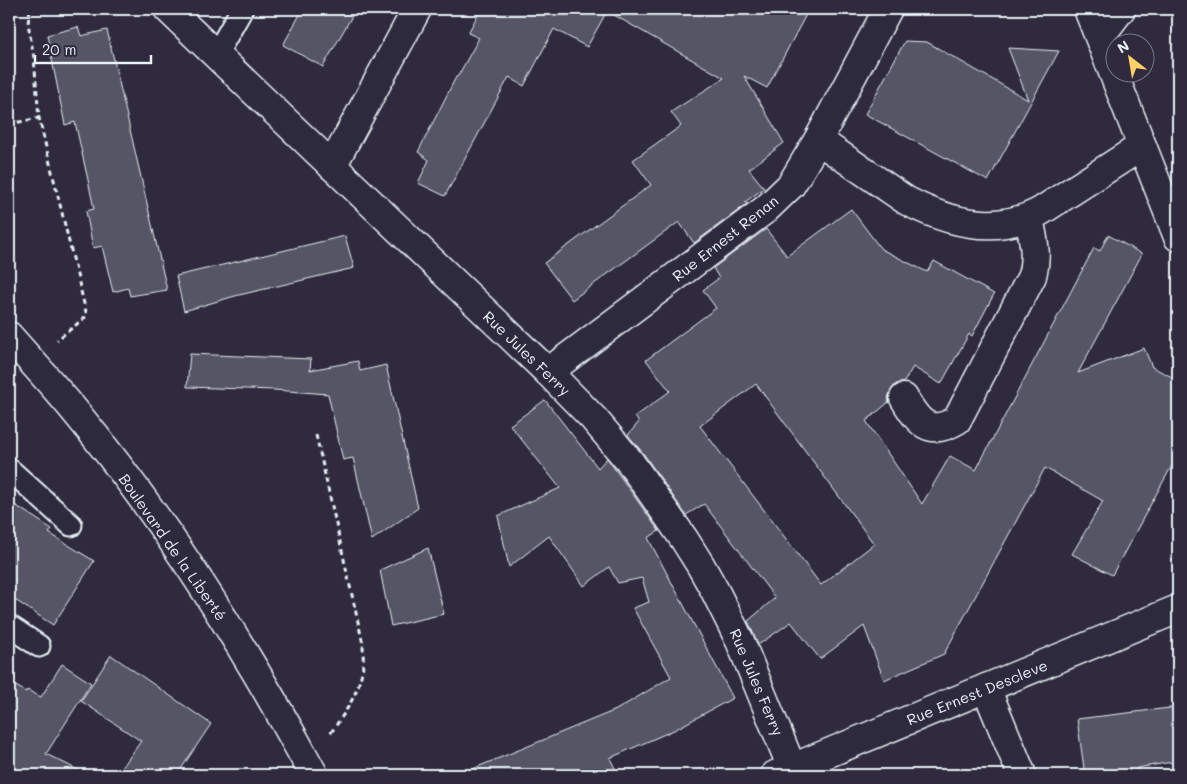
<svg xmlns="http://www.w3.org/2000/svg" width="1187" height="784" viewBox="0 0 1187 784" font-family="Mali,sans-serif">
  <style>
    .building { fill: #575565; stroke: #e8f1f8; fill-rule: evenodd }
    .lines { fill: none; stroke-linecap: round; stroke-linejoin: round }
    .service-casing { stroke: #e8f1f8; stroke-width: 25 }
    .minor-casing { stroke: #e8f1f8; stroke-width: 31 }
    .secondary-casing { stroke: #e8f1f8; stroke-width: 31 }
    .path { stroke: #e8f1f8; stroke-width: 3; stroke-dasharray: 5 4; stroke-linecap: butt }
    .service { stroke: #2f2a3d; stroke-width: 21 }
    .minor { stroke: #2f2a3d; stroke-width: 28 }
    .secondary { stroke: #2f2a3d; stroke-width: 28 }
    .labels { text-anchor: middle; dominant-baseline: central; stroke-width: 4; stroke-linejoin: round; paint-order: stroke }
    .street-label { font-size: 15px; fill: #e8f1f8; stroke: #2f2a3d }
  </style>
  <rect width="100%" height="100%" fill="#2f2a3d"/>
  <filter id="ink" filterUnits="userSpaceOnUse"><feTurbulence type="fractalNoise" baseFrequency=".02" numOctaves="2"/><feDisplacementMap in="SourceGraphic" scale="10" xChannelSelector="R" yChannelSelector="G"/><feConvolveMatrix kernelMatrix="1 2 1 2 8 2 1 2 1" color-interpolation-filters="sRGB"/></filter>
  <g filter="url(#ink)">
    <g class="building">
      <polygon points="303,9 356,9 323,67 283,45"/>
      <polygon points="481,9 809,9 767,88 744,76 784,143 749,169 764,188 745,202 747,204 694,243 679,222 572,300 544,263 651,185 633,160 681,126 671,112 724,78 607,11 587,47 554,29 524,86 509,77 445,196 418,183 429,160 418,152 456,77 458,76 479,38 468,33"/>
      <polygon points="78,27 81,36 107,30 167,290 130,296 128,288 113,292 102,246 93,248 86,211 94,209 88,180 75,122 65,125 47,35"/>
      <polygon points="905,41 927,42 1028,100 1008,48 1059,51 988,181 865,114"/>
      <path d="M 851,209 L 881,249 L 927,272 L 934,261 L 994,294 L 972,336 L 969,334 L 941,384 L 913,367 L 904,382 L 896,384 L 891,390 L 888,398 L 889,402 L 866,421 L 922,504 L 950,456 L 976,470 L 1094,248 L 1100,251 L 1108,235 L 1142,254 L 1078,373 L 1144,348 L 1152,367 L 1178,380 L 1178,458 L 1175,460 L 1112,575 L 1072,554 L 1103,501 L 1045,468 L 944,654 L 884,680 L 864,626 L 820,659 L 791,622 L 758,645 L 748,621 L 775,598 L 704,504 L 686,515 L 643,453 L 628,435 L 639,422 L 635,417 L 670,391 L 646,360 L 716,308 L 703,290 L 719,278 L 713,268 L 766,229 L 787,256 ZM 756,384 L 874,544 L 821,585 L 700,426 Z"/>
      <polygon points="345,236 354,268 235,296 184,311 176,276"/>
      <polygon points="190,354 311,359 310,370 358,361 360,371 386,365 418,508 372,540 353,458 343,460 328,394 275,390 187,387"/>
      <polygon points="545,400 598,468 607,458 659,531 648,538 733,698 674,730 610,758 618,775 458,775 616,710 671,677 633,608 649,602 642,578 618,583 609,567 584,586 549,536 509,567 498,516 560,488 510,425"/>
      <polygon points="9,501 52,529 49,533 94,561 53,625 9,596"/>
      <polygon points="428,548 444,614 391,626 380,570"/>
      <polygon points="111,655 211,724 177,775 117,775 141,741 81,701"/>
      <polygon points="62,664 91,683 46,754 88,775 9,775 9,682 26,692 27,690 41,697"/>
      <polygon points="1178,707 1178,761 1137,768 1138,775 1085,775 1077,719"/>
    </g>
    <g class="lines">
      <defs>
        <g id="service">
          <polyline points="216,55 242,9"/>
          <polyline points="9,469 71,525"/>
          <polyline points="9,626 39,646"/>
        </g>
        <g id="minor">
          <polyline points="168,9 548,372 594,419 630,462 684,539 701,566 715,591 740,641 792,768"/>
          <polyline points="1088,9 1178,237"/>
          <polyline points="1099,35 1108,26 1121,9"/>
          <polyline points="818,140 888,9"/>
          <polyline points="332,166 417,9"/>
          <path d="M 548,372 L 766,209 L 791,185 L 818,140 L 907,201 C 949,223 997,235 1041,211 L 1142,146"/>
          <path d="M 904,398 C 918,422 929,437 957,420 L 1032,276 C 1038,254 1033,239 1029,218"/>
          <polyline points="986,688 1022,775"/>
          <polyline points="775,775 1178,609"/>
        </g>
        <path id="secondary" d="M 9,336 C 31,361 53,385 74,410 C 167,522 245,647 314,775"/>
      </defs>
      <use href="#service" class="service-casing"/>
      <use href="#minor" class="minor-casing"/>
      <use href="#secondary" class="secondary-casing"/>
      <g class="path">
        <polyline points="30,9 28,23 34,58 39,118 87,316 57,340"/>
        <polyline points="9,124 39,118"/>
        <path d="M 316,435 L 363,644 C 363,652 364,663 362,671 C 358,695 344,714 330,734"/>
      </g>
      <use href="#service" class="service"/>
      <use href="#minor" class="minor"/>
      <use href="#secondary" class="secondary"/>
    </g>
  </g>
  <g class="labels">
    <g class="street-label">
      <text transform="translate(725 238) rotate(-38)">Rue Ernest Renan</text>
      <text transform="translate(527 353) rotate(44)">Rue Jules Ferry</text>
      <text transform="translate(173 547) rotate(55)">Boulevard de la Liberté</text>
      <text transform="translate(757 682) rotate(67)">Rue Jules Ferry</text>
      <text transform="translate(977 692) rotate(-22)">Rue Ernest Descleve</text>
    </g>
  </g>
  <rect width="1187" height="784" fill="none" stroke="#2f2a3d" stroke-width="30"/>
  <rect x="15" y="15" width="1157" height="754" fill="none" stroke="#e8f1f8" stroke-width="2" filter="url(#ink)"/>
  <g transform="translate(1130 58) rotate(329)"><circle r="24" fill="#2f2a3d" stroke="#797a88"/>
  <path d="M0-4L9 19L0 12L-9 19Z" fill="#ffd166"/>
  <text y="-8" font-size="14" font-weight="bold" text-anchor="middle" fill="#e8f1f8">N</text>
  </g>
  <path d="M35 55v8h116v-8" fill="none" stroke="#e8f1f8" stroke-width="2.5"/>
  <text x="42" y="55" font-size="15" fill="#e8f1f8" stroke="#2f2a3d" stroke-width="4" paint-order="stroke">20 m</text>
</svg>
